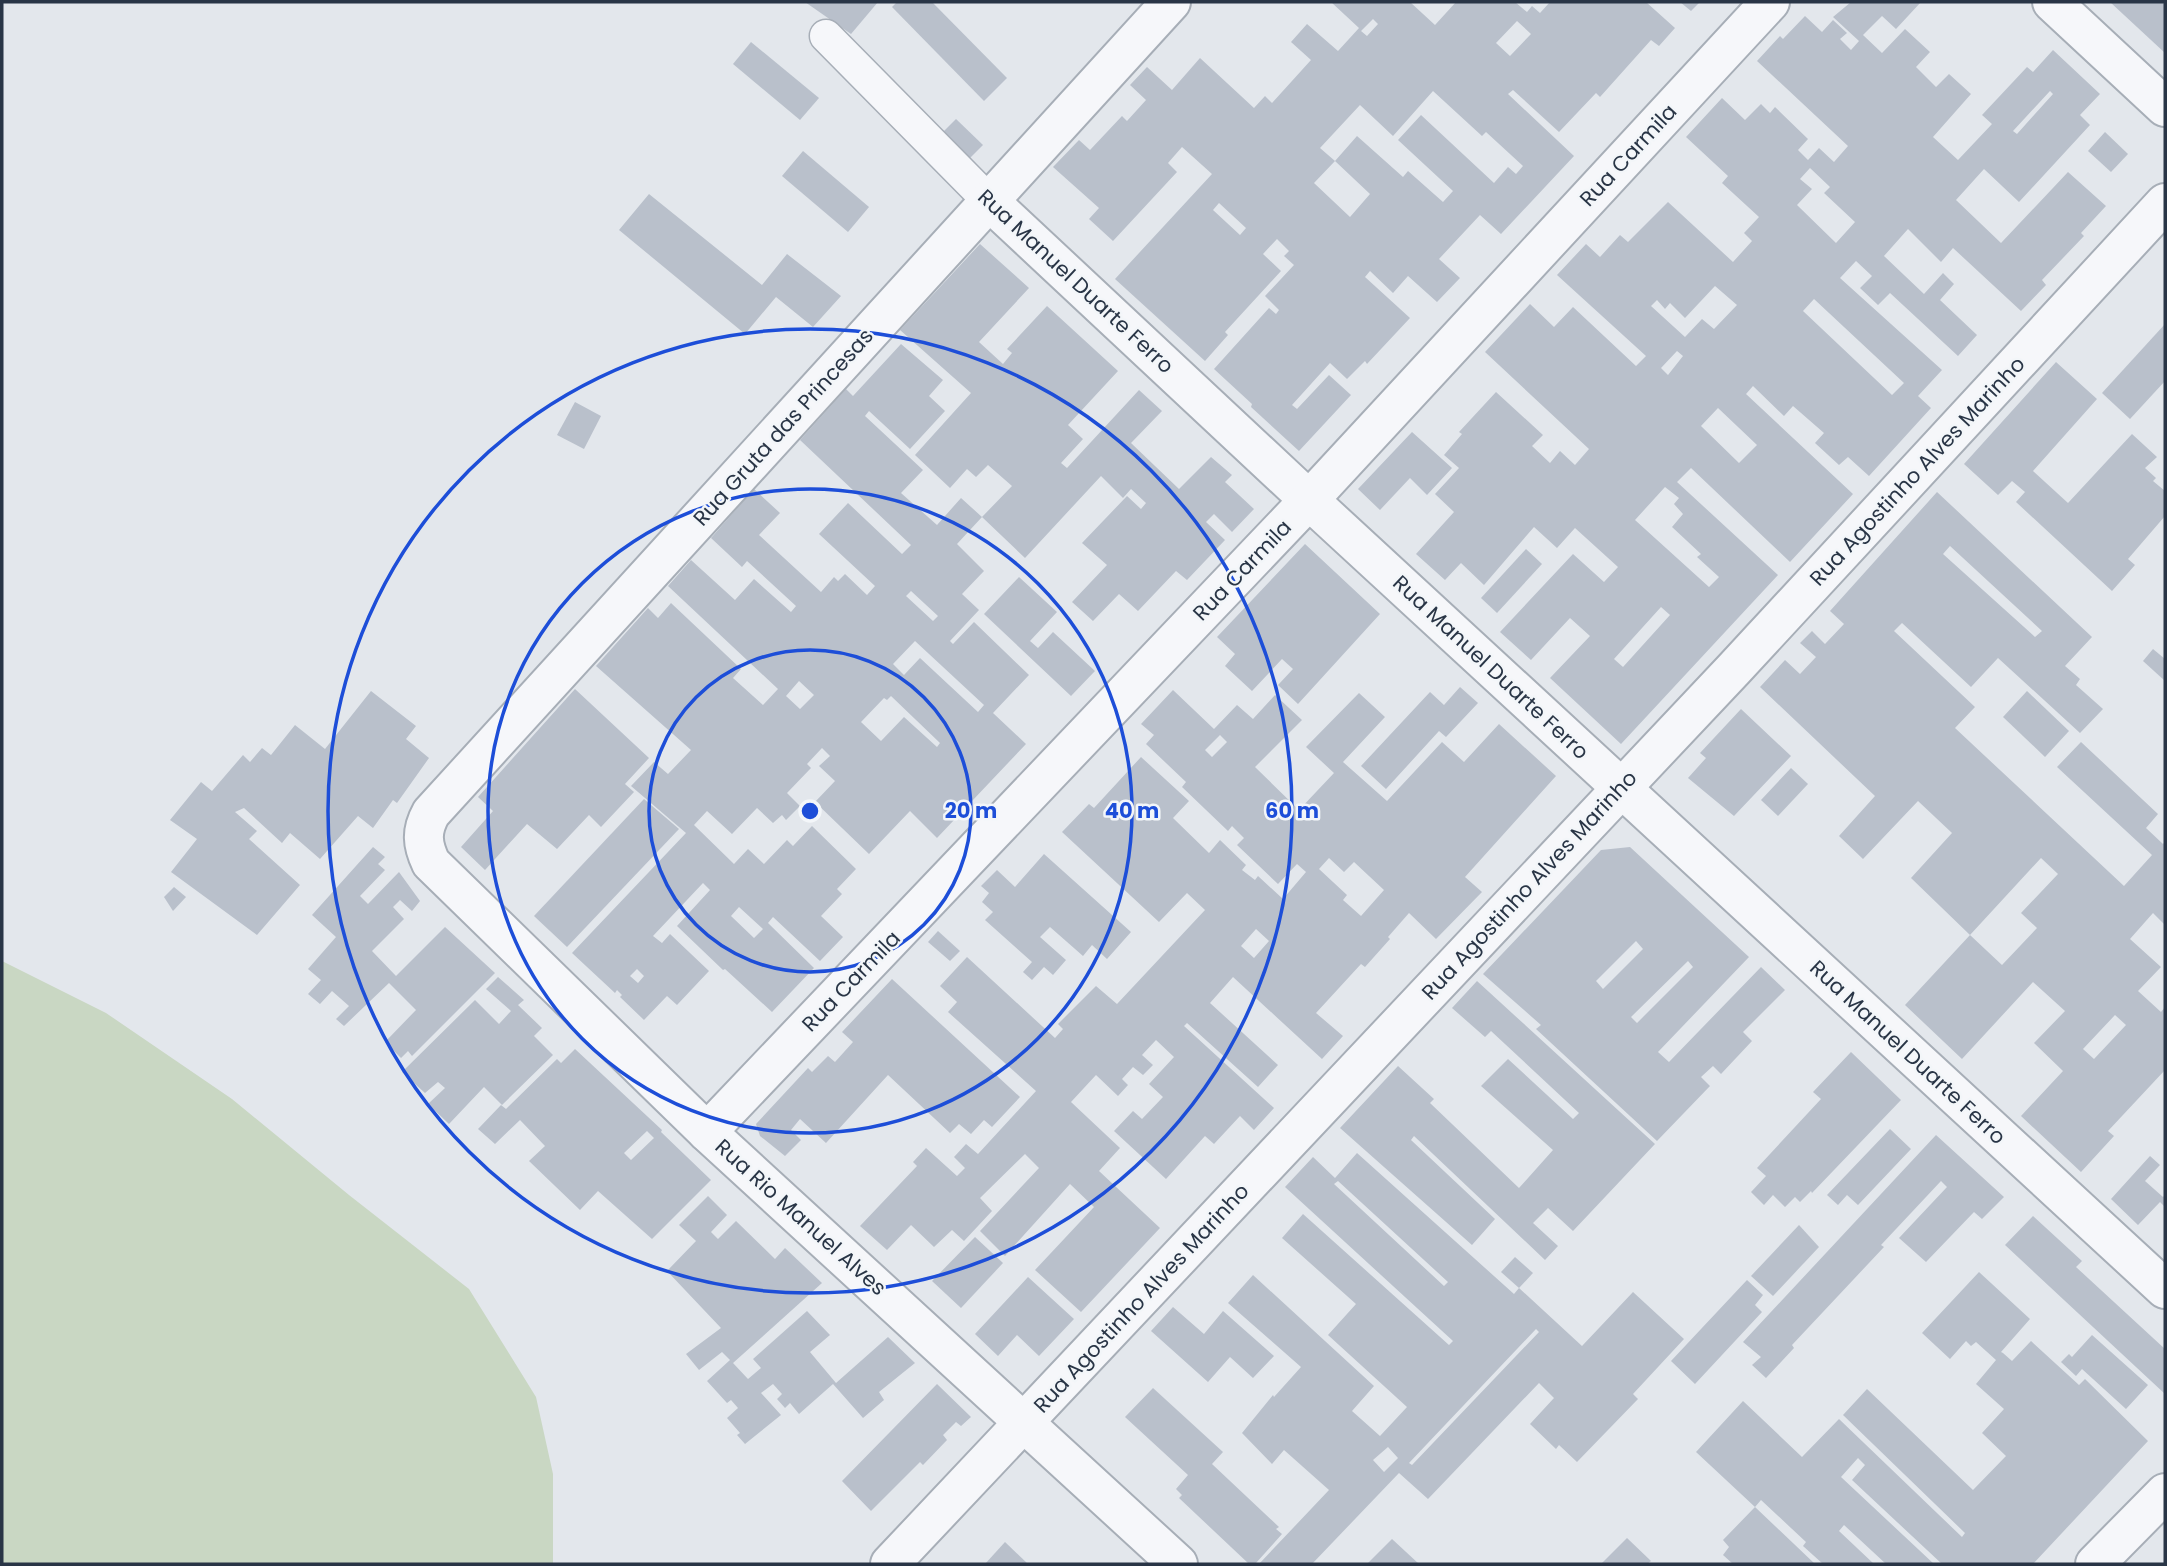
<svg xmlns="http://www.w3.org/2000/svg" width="2167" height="1566" viewBox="0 0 2167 1566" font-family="Poppins,sans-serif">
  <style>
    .green { fill: #c9d7c3 }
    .building { fill: #b9c0cb; fill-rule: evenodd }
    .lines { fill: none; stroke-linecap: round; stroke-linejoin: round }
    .lane-casing { stroke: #a7aeb7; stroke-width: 35 }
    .street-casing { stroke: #a7aeb7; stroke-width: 42 }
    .lane { stroke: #f6f7fa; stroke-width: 32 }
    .street { stroke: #f6f7fa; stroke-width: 38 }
    .ring { fill: none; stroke: #1d4ed8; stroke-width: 3.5 }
    .labels { text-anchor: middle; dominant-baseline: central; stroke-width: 5; stroke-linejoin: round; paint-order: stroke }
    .street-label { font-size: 21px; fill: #293546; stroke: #f3f6f9 }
    .centre { fill: #1d4ed8; stroke: #f3f6f9; stroke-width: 3.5 }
    .ring-label { font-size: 21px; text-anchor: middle; font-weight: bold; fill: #1d4ed8; stroke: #f3f6f9; stroke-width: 5; stroke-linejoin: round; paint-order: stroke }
  </style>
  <rect width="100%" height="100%" fill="#e3e7ec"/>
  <polygon class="green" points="2,961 106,1013 232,1099 349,1195 469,1289 536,1397 553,1474 553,1564 2,1564"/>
  <g class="building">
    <polygon points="805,2 878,2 851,34"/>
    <polygon points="897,2 932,2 1007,78 984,101 892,7"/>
    <path d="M 1331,2 L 1410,2 L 1435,25 L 1456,2 L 1515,2 L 1527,12 L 1532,6 L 1540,13 L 1550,2 L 1646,2 L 1675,28 L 1659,46 L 1651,40 L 1600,97 L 1596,93 L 1559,132 L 1513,90 L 1508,94 L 1574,156 L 1501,234 L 1480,215 L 1439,259 L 1460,278 L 1437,302 L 1408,276 L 1393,293 L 1370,271 L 1365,277 L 1410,318 L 1367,364 L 1365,361 L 1347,379 L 1330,363 L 1292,405 L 1297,409 L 1329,375 L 1351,395 L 1299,451 L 1251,407 L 1252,404 L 1214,369 L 1269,308 L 1276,314 L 1279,310 L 1265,296 L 1294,265 L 1284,256 L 1289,251 L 1277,239 L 1263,254 L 1281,271 L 1225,332 L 1228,335 L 1205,361 L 1115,279 L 1212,174 L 1182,147 L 1168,163 L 1177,172 L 1113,241 L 1089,219 L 1099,208 L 1053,167 L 1079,140 L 1090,150 L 1122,116 L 1127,121 L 1146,100 L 1130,85 L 1147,67 L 1172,90 L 1200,58 L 1254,108 L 1265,96 L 1272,103 L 1311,60 L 1291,42 L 1307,24 L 1338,51 L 1359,28 ZM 1373,19 L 1378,24 L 1367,36 L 1361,31 ZM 1517,21 L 1531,34 L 1510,56 L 1496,43 ZM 1433,91 L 1482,136 L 1486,132 L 1523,166 L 1516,174 L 1508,167 L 1494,183 L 1421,115 L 1398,140 L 1453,191 L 1443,202 L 1408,171 L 1403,177 L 1357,136 L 1335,161 L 1370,194 L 1350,217 L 1314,183 L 1335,161 L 1320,148 L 1360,105 L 1393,136 ZM 1219,203 L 1246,228 L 1240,235 L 1213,210 Z"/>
    <polygon points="1680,2 1700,2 1691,11"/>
    <path d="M 1851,2 L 1921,2 L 1896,29 L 1882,16 L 1863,35 L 1882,53 L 1905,29 L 1930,52 L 1916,67 L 1936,87 L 1949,74 L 1971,94 L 1933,137 L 1958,160 L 1992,124 L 1982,115 L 2027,67 L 2033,72 L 2053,50 L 2100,94 L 2080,115 L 2090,125 L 2019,202 L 1984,169 L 1956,200 L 2001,243 L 2068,172 L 2106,206 L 2081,233 L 2084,236 L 2042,280 L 2046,285 L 2021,311 L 1953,248 L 1941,262 L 1908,229 L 1884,256 L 1924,294 L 1943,273 L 1954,284 L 1940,300 L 1977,335 L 1958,356 L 1890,293 L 1878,305 L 1860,288 L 1872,276 L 1856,261 L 1840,278 L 1942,370 L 1918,396 L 1931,408 L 1869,476 L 1848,457 L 1839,465 L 1815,443 L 1824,433 L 1793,406 L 1784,416 L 1753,386 L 1746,394 L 1853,494 L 1790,562 L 1691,468 L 1677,482 L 1778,575 L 1621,744 L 1550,678 L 1590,636 L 1570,618 L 1531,660 L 1500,632 L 1573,554 L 1604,582 L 1618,567 L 1575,528 L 1557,548 L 1534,527 L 1484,585 L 1461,563 L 1445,580 L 1416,554 L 1454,512 L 1435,494 L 1459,468 L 1444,455 L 1462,434 L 1459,432 L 1496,392 L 1543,435 L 1532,446 L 1550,463 L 1560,451 L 1575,465 L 1589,449 L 1485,352 L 1530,304 L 1554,327 L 1573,307 L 1636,366 L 1646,356 L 1557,275 L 1586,244 L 1600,257 L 1620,235 L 1628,242 L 1668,202 L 1733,262 L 1752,241 L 1744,233 L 1759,217 L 1722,183 L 1728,176 L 1686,137 L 1722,98 L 1745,120 L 1761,104 L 1770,113 L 1775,107 L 1808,139 L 1798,150 L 1808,160 L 1819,148 L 1834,162 L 1848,146 L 1757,61 L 1780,36 L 1783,39 L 1805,16 L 1822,32 L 1833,20 L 1847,33 L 1840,39 L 1851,50 L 1859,41 L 1833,17 ZM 2050,91 L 2053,94 L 2017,134 L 2013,131 ZM 1810,168 L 1830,187 L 1824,193 L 1855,222 L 1836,243 L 1797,205 L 1812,189 L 1800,179 ZM 1715,286 L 1737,305 L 1714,329 L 1702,319 L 1685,337 L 1651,306 L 1657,300 L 1665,309 L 1670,303 L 1685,318 ZM 1814,299 L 1904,383 L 1892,395 L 1803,311 ZM 1677,351 L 1683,356 L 1668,375 L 1661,368 ZM 1718,408 L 1757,445 L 1739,463 L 1701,426 ZM 1665,487 L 1679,498 L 1674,504 L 1683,514 L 1672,527 L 1701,554 L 1697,557 L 1719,577 L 1709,587 L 1635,520 ZM 1661,607 L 1670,615 L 1623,667 L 1614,659 Z"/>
    <polygon points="2110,2 2162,2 2165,5 2165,53"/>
    <polygon points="751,42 819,98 800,120 733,64"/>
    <polygon points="956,119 983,145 967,161 940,135"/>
    <polygon points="2105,132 2128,154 2111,172 2088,151"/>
    <polygon points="803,151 869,207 848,232 782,176"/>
    <polygon points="649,194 762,285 787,254 841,296 813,327 776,297 745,334 619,230"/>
    <polygon points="980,244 1029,288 979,342 1003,364 1012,353 1007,349 1047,306 1118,371 1068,425 1083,439 1061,463 1067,468 1139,390 1162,411 1131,443 1179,489 1211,457 1232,475 1225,482 1254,509 1232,532 1214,514 1206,522 1225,540 1187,580 1176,571 1138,611 1119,594 1093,621 1072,602 1107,565 1082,543 1127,496 1141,509 1146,503 1131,489 1123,498 1101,476 1025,558 982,517 1012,486 988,465 976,477 967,469 950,488 915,455 971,393 900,330"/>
    <polygon points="2165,324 2165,381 2130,419 2102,393"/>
    <path d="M 901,344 L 943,380 L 929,396 L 945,411 L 910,449 L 869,411 L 865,416 L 923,470 L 901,493 L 937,525 L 961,498 L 982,517 L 957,544 L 984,571 L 962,594 L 979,610 L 950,641 L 953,644 L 974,622 L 1029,675 L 993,713 L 1026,744 L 937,838 L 910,811 L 869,854 L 815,802 L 835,781 L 819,766 L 830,756 L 822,748 L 807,764 L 811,768 L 787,793 L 800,806 L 786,820 L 782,815 L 773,823 L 757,808 L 732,834 L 707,811 L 694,825 L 734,864 L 748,849 L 764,864 L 787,840 L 793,846 L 812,826 L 856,869 L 837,889 L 842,894 L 821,916 L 843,937 L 820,961 L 773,917 L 768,923 L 814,968 L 772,1012 L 725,969 L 723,970 L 677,926 L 710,890 L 703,883 L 653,936 L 662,943 L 670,934 L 709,971 L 677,1005 L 667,996 L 644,1020 L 620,997 L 622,995 L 617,990 L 615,993 L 572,953 L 686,833 L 631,786 L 654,762 L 668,774 L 691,750 L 596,666 L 648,608 L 658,618 L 671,603 L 741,669 L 733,678 L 763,705 L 778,689 L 668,586 L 691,560 L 735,600 L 754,579 L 791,612 L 796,606 L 747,561 L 742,567 L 711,538 L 754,489 L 780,513 L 759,535 L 821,592 L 834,577 L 838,581 L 845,574 L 867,595 L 875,586 L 819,534 L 848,503 L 902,554 L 911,545 L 800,440 L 846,389 L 853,396 ZM 911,591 L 938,616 L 933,621 L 906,596 ZM 915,641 L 984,705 L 978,712 L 920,658 L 904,675 L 893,664 ZM 799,681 L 814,695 L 800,709 L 786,696 ZM 891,696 L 940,743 L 937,747 L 904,717 L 881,741 L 861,722 L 884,698 L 887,700 ZM 739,907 L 763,929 L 754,938 L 731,916 ZM 637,969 L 644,976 L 638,983 L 630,976 Z"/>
    <polygon points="2056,362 2097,399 2033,471 2068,503 2132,434 2157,457 2145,468 2156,478 2153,481 2165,491 2165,516 2128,559 2135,565 2112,591 2016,502 2025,492 2012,481 1998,495 1964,464"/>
    <polygon points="575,402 601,416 584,449 557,435"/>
    <polygon points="1412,432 1452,468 1427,495 1410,478 1380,510 1358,489"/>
    <path d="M 1937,492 L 2092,637 L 2065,666 L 2080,679 L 2076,685 L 2103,709 L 2080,733 L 1998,658 L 1971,687 L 1902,623 L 1894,631 L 1975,707 L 1955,728 L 2124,886 L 2152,855 L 2057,767 L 2081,742 L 2158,814 L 2146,828 L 2163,844 L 2165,842 L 2165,925 L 2153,913 L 2130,939 L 2161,967 L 2138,991 L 2161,1012 L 2165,1007 L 2165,1070 L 2108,1131 L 2114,1136 L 2081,1172 L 2021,1116 L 2063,1071 L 2034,1043 L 2065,1011 L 2033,982 L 1962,1059 L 1905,1005 L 1970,935 L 2002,965 L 2037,928 L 2021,913 L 2058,874 L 2041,858 L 1970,935 L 1911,878 L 1952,833 L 1918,801 L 1863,859 L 1839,836 L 1875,796 L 1760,687 L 1785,660 L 1800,674 L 1816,657 L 1800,643 L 1812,631 L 1825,644 L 1844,624 L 1830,611 ZM 1950,546 L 2042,631 L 2035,637 L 1943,554 ZM 2115,1015 L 2126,1025 L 2094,1059 L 2083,1049 Z"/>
    <polygon points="1305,544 1380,614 1298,704 1278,685 1293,669 1282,659 1252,691 1225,666 1235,654 1217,637"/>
    <polygon points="1526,549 1542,564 1497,613 1481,598"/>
    <polygon points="1019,577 1057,612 1030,641 1038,648 1053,632 1095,671 1071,696 984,614"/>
    <polygon points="2153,649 2165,659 2165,681 2143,661"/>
    <polygon points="1460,687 1478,703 1446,737 1439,731 1386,789 1361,766 1430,692 1444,705"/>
    <polygon points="575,689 649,758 625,784 634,792 601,827 589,815 557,849 527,824 485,870 461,847 493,811 478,797"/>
    <path d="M 1173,690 L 1214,729 L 1237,705 L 1253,719 L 1275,695 L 1302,720 L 1255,767 L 1299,810 L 1334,773 L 1306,747 L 1359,693 L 1385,717 L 1343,762 L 1387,801 L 1442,742 L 1464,762 L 1499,724 L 1556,776 L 1465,877 L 1482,892 L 1436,939 L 1409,913 L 1388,937 L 1390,939 L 1365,967 L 1361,964 L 1316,1013 L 1343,1036 L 1322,1059 L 1233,977 L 1210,1003 L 1278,1065 L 1258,1087 L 1187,1023 L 1184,1026 L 1274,1108 L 1254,1130 L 1240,1116 L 1214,1144 L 1205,1136 L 1166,1179 L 1114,1131 L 1133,1111 L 1142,1119 L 1163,1097 L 1149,1084 L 1174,1057 L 1156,1040 L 1142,1055 L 1153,1065 L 1143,1075 L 1133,1067 L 1122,1079 L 1128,1085 L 1118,1096 L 1096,1075 L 1071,1102 L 1120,1148 L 1099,1171 L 1160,1228 L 1081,1312 L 1035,1270 L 1094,1207 L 1070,1184 L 1005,1256 L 980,1231 L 1039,1168 L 1025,1154 L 980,1198 L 992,1211 L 964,1241 L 952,1230 L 934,1247 L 911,1225 L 887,1250 L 860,1226 L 917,1166 L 913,1162 L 926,1148 L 957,1176 L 965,1168 L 954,1157 L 966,1144 L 978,1154 L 1036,1091 L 948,1012 L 957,1002 L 940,986 L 967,957 L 1055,1038 L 1063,1029 L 1058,1024 L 1096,986 L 1117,1004 L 1205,910 L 1187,893 L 1159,922 L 1062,832 L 1089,804 L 1094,808 L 1141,757 L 1189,801 L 1173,818 L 1209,853 L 1220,840 L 1246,865 L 1242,870 L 1255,880 L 1258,876 L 1283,899 L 1306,872 L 1297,864 L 1278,884 L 1237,845 L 1244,838 L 1232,826 L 1228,831 L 1182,787 L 1186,782 L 1146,744 L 1154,735 L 1141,724 ZM 1220,735 L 1227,742 L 1212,757 L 1205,750 ZM 1329,858 L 1344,872 L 1354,862 L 1384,890 L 1361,916 L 1343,900 L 1347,895 L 1319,869 ZM 1256,929 L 1269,941 L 1254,958 L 1241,946 Z"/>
    <polygon points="371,691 416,726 406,739 429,758 397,803 393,800 373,828 358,816 320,859 290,833 282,843 244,808 235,812 257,831 249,839 300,885 257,935 171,872 197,839 170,820 201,782 212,791 243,755 250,762 262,748 271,755 295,725 325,749"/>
    <polygon points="2027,691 2069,731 2045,757 2003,717"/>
    <polygon points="1741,709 1791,756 1734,816 1688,778 1706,758 1700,753"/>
    <polygon points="1791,768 1808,784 1778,816 1761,800"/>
    <polygon points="644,799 679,829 567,947 534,916"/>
    <polygon points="373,847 385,857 378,864 385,870 360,896 368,904 399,872 420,901 412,911 400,900 393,907 404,919 372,951 396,976 445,927 495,973 412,1056 408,1051 401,1058 385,1042 416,1010 389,983 344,1026 336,1019 349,1006 332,991 320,1004 308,994 321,980 308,969 336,937 312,915"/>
    <path d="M 1630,847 L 1749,957 L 1658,1052 L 1669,1062 L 1761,967 L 1785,990 L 1743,1032 L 1752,1041 L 1721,1074 L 1713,1066 L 1701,1077 L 1710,1086 L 1657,1141 L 1536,1029 L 1541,1025 L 1483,974 L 1601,850 ZM 1636,941 L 1643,949 L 1603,989 L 1596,981 ZM 1688,961 L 1693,967 L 1637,1023 L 1631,1017 Z"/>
    <polygon points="1044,854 1131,932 1107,959 1092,945 1083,956 1050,927 1040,937 1066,960 1053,975 1044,967 1032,980 1023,972 1032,962 985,920 993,912 982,902 989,893 981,886 997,870 1015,887"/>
    <polygon points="174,887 186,897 173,911 164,897"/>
    <polygon points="938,931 960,951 950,961 928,942"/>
    <polygon points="498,977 524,1000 518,1005 542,1028 534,1036 553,1055 502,1105 484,1087 449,1124 428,1104 445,1088 438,1082 425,1093 402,1072 475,1000 499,1024 511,1011 486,989"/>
    <polygon points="892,979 1020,1097 992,1127 984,1120 971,1134 959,1124 950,1133 888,1075 826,1143 800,1119 791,1130 801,1140 785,1156 760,1136 756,1124 808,1068 812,1072 828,1056 835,1062 853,1042 842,1032"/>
    <polygon points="1477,981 1655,1144 1573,1231 1548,1208 1533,1223 1558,1246 1545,1260 1414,1136 1411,1140 1495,1219 1472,1245 1340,1128 1398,1066 1434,1099 1430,1103 1519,1188 1553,1150 1481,1086 1508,1059 1573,1119 1579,1113 1491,1031 1485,1037 1452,1008"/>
    <path d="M 575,1049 L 662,1130 L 661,1132 L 711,1180 L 652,1239 L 598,1191 L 580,1210 L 529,1161 L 545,1146 L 520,1120 L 495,1144 L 478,1129 L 501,1105 L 506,1109 L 557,1059 L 561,1063 ZM 647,1131 L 654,1138 L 631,1160 L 624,1153 Z"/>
    <polygon points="1851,1052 1901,1100 1812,1193 1811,1191 1800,1202 1795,1197 1785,1207 1773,1195 1764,1205 1751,1192 1766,1176 1757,1168 1821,1099 1813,1092"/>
    <polygon points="1890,1129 1911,1149 1858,1205 1847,1195 1838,1205 1827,1195"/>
    <polygon points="1936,1135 2004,1197 1982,1219 1974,1212 1926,1262 1899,1238 1947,1187 1941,1181 1881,1245 1884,1247 1792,1345 1794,1348 1766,1378 1752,1365 1761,1357 1743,1342"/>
    <path d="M 1357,1153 L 1514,1294 L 1519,1288 L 1582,1346 L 1633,1292 L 1684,1339 L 1633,1394 L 1638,1399 L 1577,1462 L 1559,1445 L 1556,1449 L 1530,1424 L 1554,1398 L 1539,1383 L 1428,1499 L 1399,1473 L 1312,1564 L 1259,1564 L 1329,1490 L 1284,1450 L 1272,1464 L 1242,1433 L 1273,1395 L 1274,1397 L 1301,1367 L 1228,1303 L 1253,1275 L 1374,1386 L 1352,1411 L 1380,1436 L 1407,1407 L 1328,1335 L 1356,1304 L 1282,1238 L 1303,1214 L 1449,1345 L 1453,1341 L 1285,1187 L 1313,1157 L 1335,1178 ZM 1338,1181 L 1448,1282 L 1444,1286 L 1334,1184 ZM 1536,1329 L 1539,1332 L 1412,1465 L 1409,1463 ZM 1388,1447 L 1398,1458 L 1384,1472 L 1373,1460 Z"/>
    <polygon points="2150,1156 2160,1165 2145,1181 2163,1197 2165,1195 2165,1207 2160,1202 2138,1225 2111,1199"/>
    <polygon points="708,1196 727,1215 711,1232 718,1239 736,1221 775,1259 785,1248 822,1283 733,1363 748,1379 761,1368 753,1359 807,1311 830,1335 810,1352 836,1383 888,1337 915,1363 879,1392 884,1400 863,1418 833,1384 799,1414 790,1403 785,1408 777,1399 782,1394 773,1384 761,1393 781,1415 745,1444 737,1435 740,1433 727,1418 738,1408 731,1400 727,1403 707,1381 730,1360 722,1352 699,1370 686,1354 721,1328 667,1271 696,1241 679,1225"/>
    <polygon points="2033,1216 2082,1261 2076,1267 2165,1349 2165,1394 2005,1245"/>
    <polygon points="1799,1225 1819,1247 1773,1296 1751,1276"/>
    <polygon points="975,1237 1003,1263 961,1308 932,1281"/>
    <polygon points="1515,1257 1533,1273 1519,1288 1501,1272"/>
    <polygon points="1979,1272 2030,1319 2001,1352 2003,1353 2012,1361 2031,1341 2079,1385 2085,1379 2148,1441 2033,1564 1942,1564 1852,1480 1865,1465 1858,1458 1841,1477 1934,1564 1886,1564 1844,1525 1839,1531 1874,1564 1823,1564 1803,1546 1806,1542 1761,1500 1755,1507 1815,1564 1733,1564 1723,1555 1729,1547 1723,1540 1755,1507 1696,1452 1743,1401 1802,1457 1839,1419 1962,1537 1965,1533 1843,1415 1867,1389 1973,1490 2006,1456 1982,1433 2004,1409 1976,1384 1996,1360 1976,1342 1971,1346 1966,1341 1950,1359 1922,1333"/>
    <polygon points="1028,1277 1074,1319 1039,1356 1017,1335 998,1356 975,1334"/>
    <polygon points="1747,1280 1763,1295 1755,1305 1762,1312 1695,1384 1671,1361"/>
    <polygon points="1173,1307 1204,1334 1223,1311 1274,1356 1253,1378 1230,1357 1208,1382 1151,1331"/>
    <polygon points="2092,1335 2148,1385 2126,1409 2082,1369 2076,1376 2061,1362 2069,1354 2072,1357"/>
    <polygon points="937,1384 971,1417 961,1426 956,1422 943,1435 947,1440 923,1465 920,1462 871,1511 842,1481"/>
    <polygon points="1153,1388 1223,1452 1212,1464 1279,1527 1276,1529 1282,1534 1256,1563 1249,1564 1179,1498 1182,1495 1176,1489 1188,1475 1125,1417"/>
    <polygon points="1627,1538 1651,1561 1647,1564 1601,1564"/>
    <polygon points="1392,1539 1419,1564 1367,1564"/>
    <polygon points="1005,1542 1028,1564 985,1564"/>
  </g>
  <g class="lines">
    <defs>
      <polyline id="lane" points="826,36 989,201"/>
      <g id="street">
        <path d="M 1171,2 L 431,813 C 421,831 422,844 431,863 L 707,1132 L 1178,1564"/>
        <polyline points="2052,2 2165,107"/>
        <polyline points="989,201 1309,500 2165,1289"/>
        <polyline points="707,1132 1309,500 1770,2"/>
        <polyline points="890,1564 1734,669 2165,203"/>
        <polyline points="2095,1564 2165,1493"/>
      </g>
    </defs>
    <use href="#lane" class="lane-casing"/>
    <use href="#street" class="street-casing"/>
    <use href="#lane" class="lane"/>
    <use href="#street" class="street"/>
  </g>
  <g class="ring">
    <circle cx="810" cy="811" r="161"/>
    <circle cx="810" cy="811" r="322"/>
    <circle cx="810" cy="811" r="482"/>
  </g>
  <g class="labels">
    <g class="street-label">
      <text transform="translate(1628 155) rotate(-47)">Rua Carmila</text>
      <text transform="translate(1076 281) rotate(43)">Rua Manuel Duarte Ferro</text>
      <text transform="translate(783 427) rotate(-48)">Rua Gruta das Princesas</text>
      <text transform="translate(1917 471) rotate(-47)">Rua Agostinho Alves Marinho</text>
      <text transform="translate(1242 570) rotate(-46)">Rua Carmila</text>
      <text transform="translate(1491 667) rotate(43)">Rua Manuel Duarte Ferro</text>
      <text transform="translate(1529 885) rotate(-47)">Rua Agostinho Alves Marinho</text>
      <text transform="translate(851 981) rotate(-46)">Rua Carmila</text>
      <text transform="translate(1908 1052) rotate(43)">Rua Manuel Duarte Ferro</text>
      <text transform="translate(801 1217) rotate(42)">Rua Rio Manuel Alves</text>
      <text transform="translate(1141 1298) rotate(-47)">Rua Agostinho Alves Marinho</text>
    </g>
  </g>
  <circle cx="810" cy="811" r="10" class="centre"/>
  <g class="ring-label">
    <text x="971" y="818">20 m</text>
    <text x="1132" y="818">40 m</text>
    <text x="1292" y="818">60 m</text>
  </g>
  <rect width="2167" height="1566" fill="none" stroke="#293546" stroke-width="7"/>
</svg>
